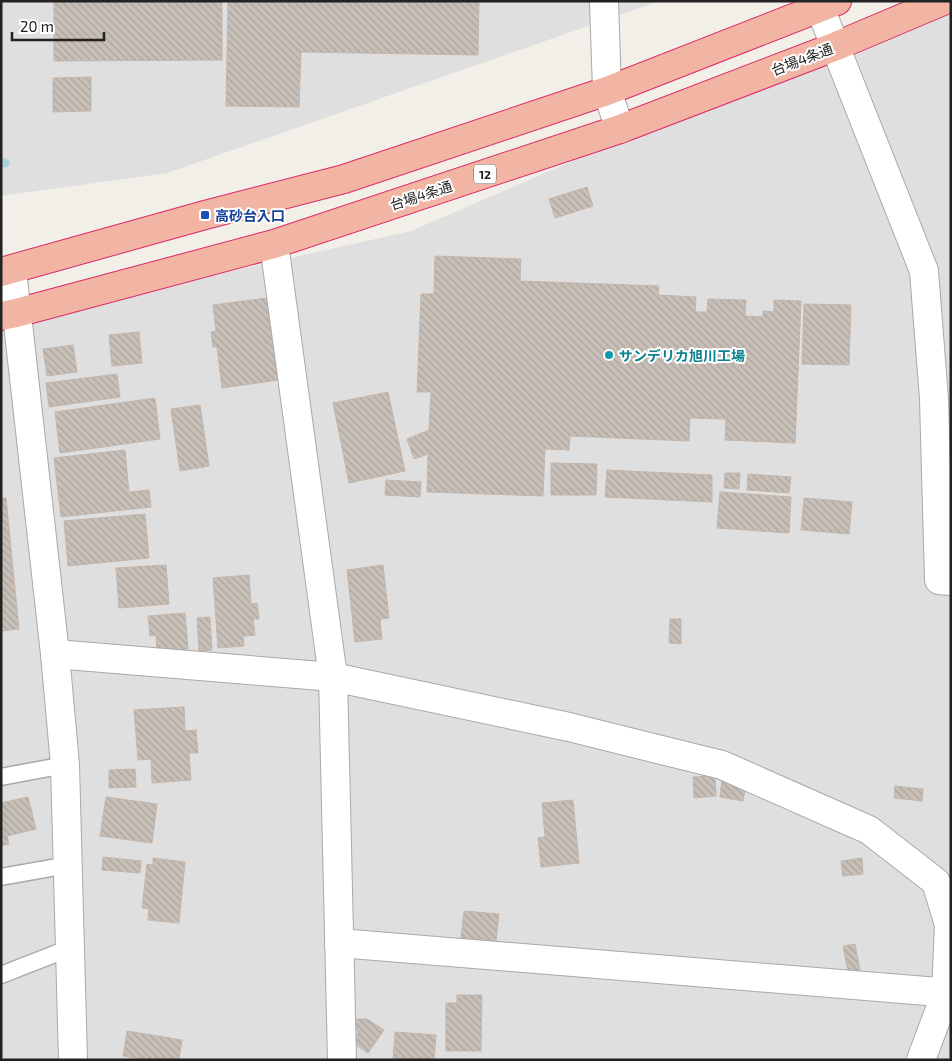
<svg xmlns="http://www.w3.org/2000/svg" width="952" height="1061" viewBox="0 0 952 1061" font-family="'Exo 2','Noto Sans JP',sans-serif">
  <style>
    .residential { fill: #e0dfdf }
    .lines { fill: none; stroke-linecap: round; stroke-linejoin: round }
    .stream { stroke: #aad3df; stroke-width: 9 }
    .building { fill: url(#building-back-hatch); stroke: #c4b6ab }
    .service-casing { stroke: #a9a9a9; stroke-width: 19 }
    .minor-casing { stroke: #a9a9a9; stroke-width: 30 }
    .trunk-casing { stroke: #dc2a67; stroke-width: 30 }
    .service { stroke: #fff; stroke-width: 16 }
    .minor { stroke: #fff; stroke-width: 28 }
    .trunk { stroke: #f2b4a3; stroke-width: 28 }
    .transit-dot { fill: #1a4fb4; stroke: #fff; stroke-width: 2 }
    .culture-dot { fill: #0f9aa8; stroke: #fff; stroke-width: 2 }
    .labels { text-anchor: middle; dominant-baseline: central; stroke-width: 4; stroke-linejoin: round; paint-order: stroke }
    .shield { fill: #fff; stroke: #646464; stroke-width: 1 }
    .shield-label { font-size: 12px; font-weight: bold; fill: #222 }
    .street-label { font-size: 14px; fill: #222; stroke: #fff }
    .transit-label { font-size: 14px; font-weight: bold; fill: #164399; stroke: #fff; text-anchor: start }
    .culture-label { font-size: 14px; font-weight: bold; fill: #0d838f; stroke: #fff; text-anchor: start }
  </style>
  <defs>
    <pattern id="building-back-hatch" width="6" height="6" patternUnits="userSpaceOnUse" patternTransform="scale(1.25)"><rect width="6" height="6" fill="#c7bfb8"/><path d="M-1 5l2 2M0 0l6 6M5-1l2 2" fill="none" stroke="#aba49e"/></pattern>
  </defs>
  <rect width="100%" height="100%" fill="#f2efe9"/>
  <g class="residential">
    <polygon points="1,1 660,1 167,173 1,196"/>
    <polygon points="943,1 951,1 951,1060 1,1060 1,323 411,231"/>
  </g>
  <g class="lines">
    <polyline class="stream" points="1,162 5,163"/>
  </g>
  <g class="building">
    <polygon points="54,1 222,1 222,60 54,61"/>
    <polygon points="228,1 479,1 478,55 301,52 299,107 226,106"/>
    <polygon points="91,77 91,111 53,112 53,78"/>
    <polygon points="587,187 593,206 555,218 549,199"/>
    <polygon points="435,256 521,259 520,281 659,286 658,295 696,297 695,312 707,312 708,299 746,300 745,316 763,317 763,311 774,312 774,300 801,301 795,443 725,440 726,419 690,418 689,441 570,436 569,450 545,449 543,496 427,492 428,454 414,459 407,439 429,430 431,392 417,392 421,294 434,294"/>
    <polygon points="267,298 278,380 222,388 217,347 213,347 211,332 216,331 213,305"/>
    <polygon points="804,304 851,305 849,365 802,364"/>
    <polygon points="139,332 142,363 112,366 109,335"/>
    <polygon points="73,345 77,372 47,376 43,349"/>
    <polygon points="117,374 120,397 49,407 46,383"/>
    <polygon points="388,392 405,471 349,483 333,403"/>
    <polygon points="155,398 160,439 60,453 55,412"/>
    <polygon points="200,405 209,466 180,471 171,409"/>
    <polygon points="125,450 129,492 149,490 151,507 61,517 54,458"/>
    <polygon points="551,463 597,464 596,495 551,495"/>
    <polygon points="607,470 712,475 712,502 605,497"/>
    <polygon points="725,473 740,473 739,489 724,488"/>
    <polygon points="748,474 791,477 789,493 747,490"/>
    <polygon points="386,480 421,482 420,497 385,495"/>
    <polygon points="720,492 791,497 789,533 717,528"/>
    <polygon points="1,498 6,498 19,629 1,631"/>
    <polygon points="804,498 852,502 849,534 801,530"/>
    <polygon points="145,514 149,558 68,566 64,521"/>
    <polygon points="166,565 169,604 119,608 116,568"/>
    <polygon points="383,565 389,618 380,619 382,639 355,642 347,570"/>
    <polygon points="249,575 251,604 257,603 259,619 253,619 255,635 243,636 244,646 218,648 213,578"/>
    <polygon points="185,613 188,649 157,652 156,635 150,636 148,616"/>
    <polygon points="210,617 212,650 199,651 197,618"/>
    <polygon points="670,619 681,619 681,644 669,643"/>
    <polygon points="184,707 185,731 196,730 198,753 189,753 191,780 152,783 151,759 138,760 134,710"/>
    <polygon points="135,769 136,787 109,788 109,770"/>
    <polygon points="715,776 716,796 694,798 693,777"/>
    <polygon points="722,780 746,784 743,801 720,797"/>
    <polygon points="895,786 923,789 922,801 894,798"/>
    <polygon points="28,797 36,829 7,836 9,844 1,846 1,803"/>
    <polygon points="106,797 157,804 152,843 100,836"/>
    <polygon points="573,800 579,863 541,867 538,838 545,837 542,803"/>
    <polygon points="103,857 141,861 140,873 102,870"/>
    <polygon points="153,858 185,862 179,923 148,920 149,909 142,908 147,864 153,865"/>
    <polygon points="862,858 863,874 843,876 841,861"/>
    <polygon points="464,911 499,914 496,941 461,938"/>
    <polygon points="855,944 860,970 848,972 843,946"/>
    <polygon points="457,995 482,995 481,1051 446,1051 446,1003 457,1003"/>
    <polygon points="353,1019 367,1019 384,1030 368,1053 352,1042 358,1033"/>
    <polygon points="127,1031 182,1040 179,1060 136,1060 136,1058 123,1056"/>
    <polygon points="395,1032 436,1035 434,1060 393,1060"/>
  </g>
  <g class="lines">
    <defs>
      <g id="service">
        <polyline points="1,777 65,765"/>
        <polyline points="1,877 68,865"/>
        <polyline points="1,975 70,948"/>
      </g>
      <g id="minor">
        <polyline points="604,1 607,91 620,129"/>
        <polyline points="820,8 924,271 934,399 939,580 951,581"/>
        <polyline points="274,244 333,677 342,1060"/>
        <polyline points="12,270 55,654 65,765 73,1060"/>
        <polyline points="55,654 333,677 569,727 722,765 869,830 936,882 949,925 946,993 921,1060"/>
        <polyline points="339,943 951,993"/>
      </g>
      <g id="trunk">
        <polyline points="1,272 205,215 344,179 607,91 837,1"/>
        <polyline points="1,316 16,313 274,244 620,129 834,47 943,1"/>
      </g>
    </defs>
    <use href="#service" class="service-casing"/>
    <use href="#minor" class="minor-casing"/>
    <use href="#trunk" class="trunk-casing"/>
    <use href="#service" class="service"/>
    <use href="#minor" class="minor"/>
    <use href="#trunk" class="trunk"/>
  </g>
  <rect class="transit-dot" x="200" y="210" width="10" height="10" rx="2.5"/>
  <circle class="culture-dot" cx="609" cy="355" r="5"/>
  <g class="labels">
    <rect class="shield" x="474" y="164.5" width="22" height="19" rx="4"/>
    <g class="shield-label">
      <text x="485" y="174">12</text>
    </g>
    <g class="street-label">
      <text transform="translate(802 59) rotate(-21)">台場4条通</text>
      <text transform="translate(421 195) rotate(-18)">台場4条通</text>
    </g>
    <g class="transit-label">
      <text x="215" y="215">高砂台入口</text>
    </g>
    <g class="culture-label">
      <text x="619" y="355">サンデリカ旭川工場</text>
    </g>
  </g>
  <rect width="952" height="1061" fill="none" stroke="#222222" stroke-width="5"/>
  <path d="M12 32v8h92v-8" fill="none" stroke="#222222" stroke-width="2.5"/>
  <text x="20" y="32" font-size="15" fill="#222222" stroke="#ffffff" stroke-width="4" paint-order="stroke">20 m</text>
</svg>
